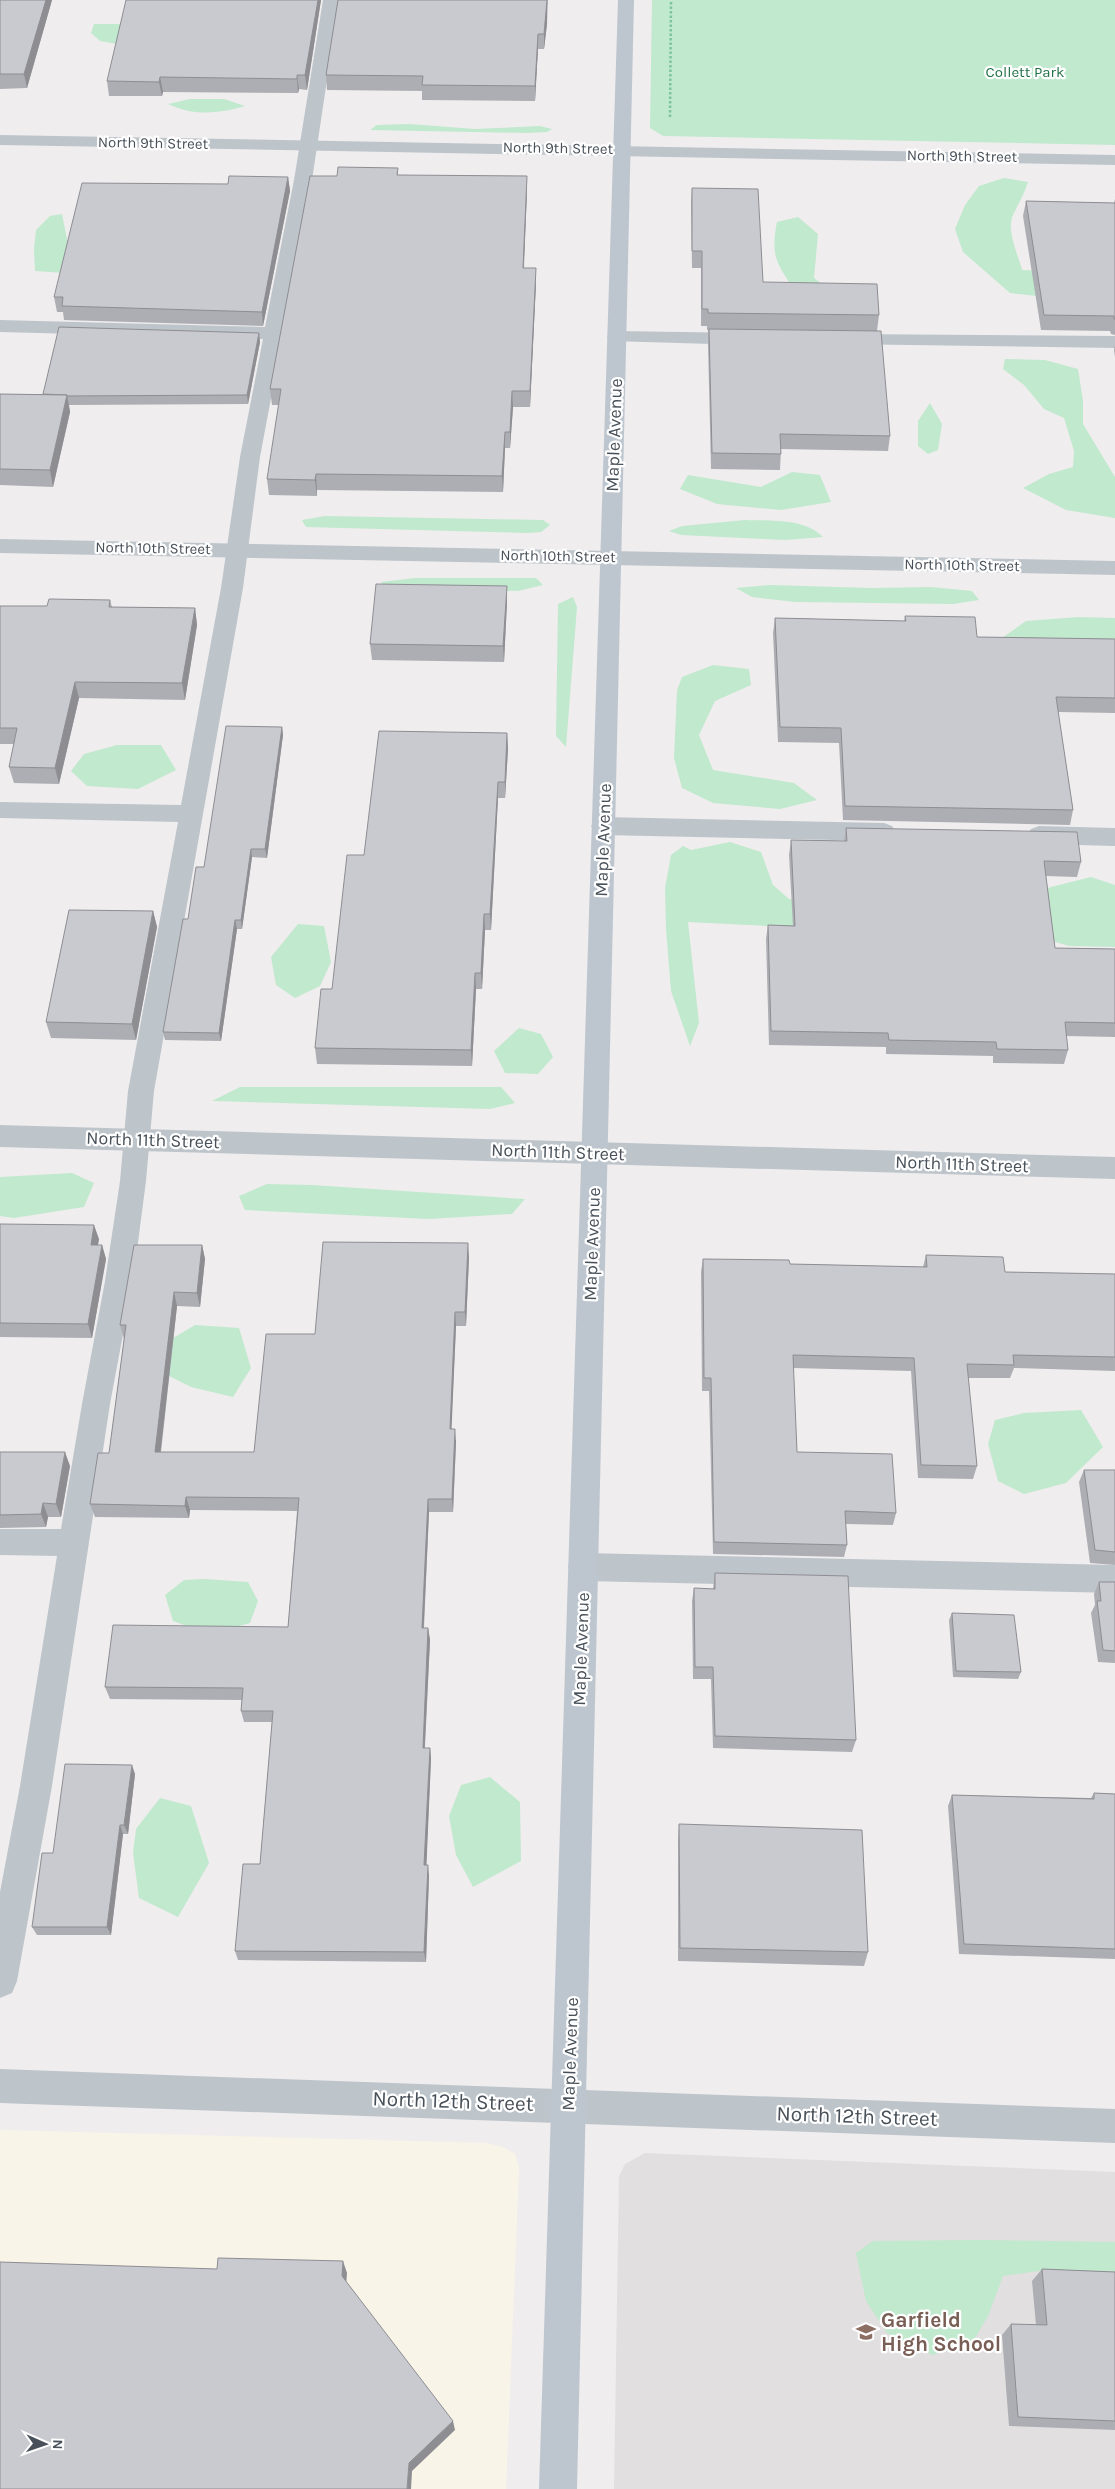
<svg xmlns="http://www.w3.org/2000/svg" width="1115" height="2489" viewBox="0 0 1115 2489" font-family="Karla,sans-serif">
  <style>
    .commercial { fill: #f9f4e8 }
    .education { fill: #e1dfdf }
    .green { fill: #c0e9ce }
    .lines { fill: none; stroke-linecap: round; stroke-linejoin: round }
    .path { stroke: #7cc39e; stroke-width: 2.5; stroke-dasharray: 2.5 2; stroke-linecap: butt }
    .service { fill: #bdc5cb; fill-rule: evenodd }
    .minor { fill: #bdc5cb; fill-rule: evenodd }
    .secondary { fill: #bdc6cf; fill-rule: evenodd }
    .wall { fill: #adaeb3 }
    .shaded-wall { fill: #8d8d92 }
    .building { fill: #c9cad0; stroke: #8d8d92 }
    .labels { text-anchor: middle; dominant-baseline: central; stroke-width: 4.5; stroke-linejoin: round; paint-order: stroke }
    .far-park-label { font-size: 15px; fill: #217146; stroke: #fff }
    .far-street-label { font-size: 15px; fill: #485159; stroke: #fff }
    .street-label { font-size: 18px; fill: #485159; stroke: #fff }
    .near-street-label { font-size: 21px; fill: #485159; stroke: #fff }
    .near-education-label { font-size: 21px; font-weight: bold; fill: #785e54; stroke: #fff; text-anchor: start }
  </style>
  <rect width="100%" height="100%" fill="#f0edee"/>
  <polygon class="commercial" points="0,2130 486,2143 503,2147 515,2154 519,2168 506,2489 0,2489"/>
  <polygon class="education" points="645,2153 1115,2172 1115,2489 614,2489 619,2176 625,2164"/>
  <g class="green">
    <polygon points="652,0 1115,0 1115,145 663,136 650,128"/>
    <polygon points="94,24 126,24 123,45 100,41 91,33"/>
    <path d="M 190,99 L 224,99 L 245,106 C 219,114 192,116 168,104 Z"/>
    <polygon points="409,124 475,129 540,126 552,129 547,132 528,133 370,130 377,125"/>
    <path d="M 1004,178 L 1028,182 C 1024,195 1018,204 1013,215 C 1006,231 1018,254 1022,270 L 1047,271 L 1037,296 L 1010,293 L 963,252 L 955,229 L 965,205 L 979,186 Z"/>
    <polygon points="62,214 68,244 65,273 35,271 34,248 36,230 50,216"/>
    <path d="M 798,217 L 818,234 L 814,278 L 835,294 L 801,304 C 784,267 768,266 777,222 Z"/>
    <polygon points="1005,359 1045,360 1078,369 1083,401 1083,424 1115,477 1115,518 1066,510 1023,488 1049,474 1073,467 1074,451 1064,418 1044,409 1024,385 1003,369"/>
    <polygon points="930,403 942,424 938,450 928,454 918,446 918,421"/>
    <polygon points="792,472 820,475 831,502 781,510 717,504 680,489 688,475 761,487"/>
    <polygon points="325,516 543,520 550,525 541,532 528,533 306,527 302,520"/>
    <path d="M 745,520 C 770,521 804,518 823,537 L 785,540 L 681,535 L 669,531 L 682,526 Z"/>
    <polygon points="415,578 536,578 543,585 518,591 387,589 381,582"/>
    <polygon points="770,585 872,588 931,587 972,591 979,600 953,604 795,602 752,597 736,588"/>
    <polygon points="573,597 577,607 566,747 556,736 558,604"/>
    <polygon points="1078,617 1115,618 1115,648 999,640 1026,621"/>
    <polygon points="713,665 749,669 751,685 715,701 699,735 713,770 794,783 817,800 780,809 713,803 682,788 674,758 677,690 682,677"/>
    <polygon points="117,745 161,745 176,770 138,789 87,786 71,771 84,754"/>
    <polygon points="730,842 761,852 773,885 789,899 842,909 790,927 688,922 699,1023 690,1046 671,991 666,928 665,888 671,855 683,846 691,850"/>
    <polygon points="1091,877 1115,885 1115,947 1069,946 1032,935 1024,899 1051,887"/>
    <polygon points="298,924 324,926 331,962 320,986 295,998 276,985 271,957"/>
    <polygon points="519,1028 541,1034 553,1057 538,1074 505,1073 494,1051"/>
    <polygon points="240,1087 501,1087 515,1103 490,1109 212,1101"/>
    <polygon points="72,1173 94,1183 84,1207 14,1218 0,1216 0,1177"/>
    <polygon points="267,1184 312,1185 525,1199 512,1214 429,1219 245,1210 239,1196"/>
    <polygon points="195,1325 239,1328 251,1368 233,1397 191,1387 161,1372 165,1343"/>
    <polygon points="1081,1410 1103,1447 1066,1483 1024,1494 998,1481 988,1444 995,1420 1024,1413"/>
    <polygon points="205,1579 248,1582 258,1601 250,1623 210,1634 173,1621 165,1595 184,1580"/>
    <polygon points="490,1777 520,1802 521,1861 473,1887 456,1855 449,1816 461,1785"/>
    <polygon points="160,1798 191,1806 209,1863 178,1917 139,1898 133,1853 136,1829"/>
    <polygon points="979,2240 1115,2242 1115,2273 1052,2269 1003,2276 988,2316 972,2343 932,2355 887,2333 866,2301 856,2253 873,2241"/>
  </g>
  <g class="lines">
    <polyline class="path" points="670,117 671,0"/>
    <g class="service">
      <polygon points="323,0 339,0 312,180 260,457 243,588 154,1091 146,1181 133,1281 110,1404 52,1786 17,1981 12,1993 0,1998 0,1892 20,1786 57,1556 0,1555 0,1529 61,1529 82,1404 105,1281 120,1181 128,1091 178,822 0,818 0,802 181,805 221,588 240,457 263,339 0,332 0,320 265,327 294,180"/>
      <polygon points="617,331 746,333 753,335 756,339 753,343 746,345 610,341 607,337 610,333"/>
      <polygon points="844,334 1115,336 1115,348 837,344 834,340 837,336"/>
      <polygon points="603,817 884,823 892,826 896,832 892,838 884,841 603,835 595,832 591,826 595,820"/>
      <polygon points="1039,826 1115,828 1115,846 1039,844 1031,841 1027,835 1031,829"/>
      <polygon points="583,1553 1115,1565 1115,1593 583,1581 572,1577 568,1567 572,1557"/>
    </g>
    <g class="minor">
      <polygon points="0,135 1115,155 1115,165 0,145"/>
      <polygon points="0,539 1115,561 1115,575 0,553"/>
      <polygon points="0,1125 1115,1157 1115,1179 0,1147"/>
      <polygon points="0,2069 1115,2109 1115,2143 0,2103"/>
    </g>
    <polygon class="secondary" points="618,0 634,0 577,2489 539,2489"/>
  </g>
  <g class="wall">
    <polygon points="0,0 52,0 27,88 0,89"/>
    <polygon points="321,0 307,90 299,89 298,93 163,92 162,96 109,96 107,81"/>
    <polygon points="338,0 548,0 547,24 544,49 538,49 535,101 422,100 422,91 327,90 326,75"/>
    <polygon points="398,168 398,175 527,191 524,268 536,283 530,407 513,407 510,448 505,448 503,492 317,490 317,496 269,495 267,479 279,405 272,405 270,389"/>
    <polygon points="288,177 290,191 263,326 64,320 63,312 57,312 54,297 228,184"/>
    <polygon points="692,188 763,282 879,315 877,331 890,436 888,451 781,449 780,470 711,469 708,344 708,330 707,330 707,326 701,326 701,268 692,268 691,204"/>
    <polygon points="1115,199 1115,335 1111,334 1110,331 1041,330 1023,216 1026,201 1114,203"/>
    <polygon points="259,333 260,342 248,404 69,405 70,412 53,487 0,485 0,394 43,394"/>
    <polygon points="1115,344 1115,357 1114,350"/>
    <polygon points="507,586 507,602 504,662 372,660 370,644"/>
    <polygon points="110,600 112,607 195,608 197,625 185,700 79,698 59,784 14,783 9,767 14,744 0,744 0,606 47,606"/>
    <polygon points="905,616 977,637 1115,639 1115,713 1058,712 1073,810 1070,825 843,820 839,743 778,742 773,633 775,618 904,621"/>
    <polygon points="282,727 283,735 267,858 252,857 242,929 237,929 221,1041 165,1040 163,1032 204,867"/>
    <polygon points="507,733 508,749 505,798 498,798 491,930 485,930 482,989 476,989 472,1066 317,1064 315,1048 332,989 364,855"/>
    <polygon points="846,828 1081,862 1077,877 1046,876 1055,948 1115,949 1115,1037 1066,1036 1068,1050 1064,1064 993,1063 993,1056 886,1054 886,1047 769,1045 766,939 768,925 793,926 789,855 791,840 844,841"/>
    <polygon points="153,911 157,927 136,1040 51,1038 46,1022"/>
    <polygon points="0,1224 99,1239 98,1245 102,1245 106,1259 92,1338 0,1337"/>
    <polygon points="202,1245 205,1259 200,1307 177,1306 161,1452 254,1452 315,1334 469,1257 466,1326 456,1326 451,1429 456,1442 453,1512 429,1512 424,1628 428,1628 430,1640 425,1748 430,1748 431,1759 426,1865 429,1876 426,1962 238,1960 235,1951 260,1864 272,1722 244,1722 241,1711 242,1700 110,1699 105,1687 288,1627 297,1511 190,1510 189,1518 95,1517 90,1504 109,1453 124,1339 120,1325"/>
    <polygon points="926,1255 1005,1272 1115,1274 1115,1371 1014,1368 1010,1378 968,1378 977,1466 973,1479 918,1478 911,1371 793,1368 797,1452 896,1513 893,1525 846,1524 847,1545 844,1557 713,1554 709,1391 702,1391 701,1272 703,1259 790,1264 923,1267"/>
    <polygon points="0,1452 70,1466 61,1517 48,1517 46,1527 0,1528"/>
    <polygon points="1084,1470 1115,1470 1115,1565 1090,1563 1079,1482"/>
    <polygon points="715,1573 856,1740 852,1752 713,1748 711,1679 693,1679 692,1601 694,1588 713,1589"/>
    <polygon points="1099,1582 1115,1582 1115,1663 1098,1662 1091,1613 1095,1605 1094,1594"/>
    <polygon points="952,1613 1021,1672 1018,1679 953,1677 949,1620"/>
    <polygon points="135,1774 128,1834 123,1834 111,1935 37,1935 32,1927"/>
    <polygon points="1094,1793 1115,1794 1115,1959 959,1954 948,1806 952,1795 1091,1798"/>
    <polygon points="679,1824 868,1952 864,1966 678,1961 678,1840"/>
    <polygon points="1042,2269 1115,2272 1115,2430 1009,2426 1002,2335 1011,2324 1036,2325 1032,2281"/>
  </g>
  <g class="shaded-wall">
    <polygon points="46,0 52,0 27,88 24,74"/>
    <polygon points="318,0 321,0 307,90 305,75"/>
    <polygon points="547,0 547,24 544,49 544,34"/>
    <polygon points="538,34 538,49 535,101 535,86"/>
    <polygon points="297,75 299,89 298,93 297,79"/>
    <polygon points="160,77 163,92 162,96 159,82"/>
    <polygon points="527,176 527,191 523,283 523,268"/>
    <polygon points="288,177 290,191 263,326 262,312"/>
    <polygon points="536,268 536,283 530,407 530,391"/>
    <polygon points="259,333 260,342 248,404 247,395"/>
    <polygon points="512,391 513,407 510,448 510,432"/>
    <polygon points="67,395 70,412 53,487 50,470"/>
    <polygon points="505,432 505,448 503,492 502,476"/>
    <polygon points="316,474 317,490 317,496 315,480"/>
    <polygon points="507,586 507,602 504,662 503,646"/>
    <polygon points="195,608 197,625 185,700 182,683"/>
    <polygon points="75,682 79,698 59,784 55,768"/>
    <polygon points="282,727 283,735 267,858 265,849"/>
    <polygon points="507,733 508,749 505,798 505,782"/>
    <polygon points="498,782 498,798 491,930 490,914"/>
    <polygon points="251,849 252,857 242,929 241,920"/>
    <polygon points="153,911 157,927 136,1040 132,1024"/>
    <polygon points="484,914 485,930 482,989 481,973"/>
    <polygon points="235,920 237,929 221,1041 219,1033"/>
    <polygon points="475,973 476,989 472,1066 471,1050"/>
    <polygon points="94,1225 99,1239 95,1259 91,1245"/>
    <polygon points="468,1243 469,1257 466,1326 465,1312"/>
    <polygon points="102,1245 106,1259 92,1338 88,1324"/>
    <polygon points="202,1245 205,1259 200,1307 197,1293"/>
    <polygon points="174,1292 177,1306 159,1465 155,1452"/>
    <polygon points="455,1312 456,1326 451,1442 450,1429"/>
    <polygon points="455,1429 456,1442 453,1512 452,1499"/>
    <polygon points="65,1452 70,1466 61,1517 56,1504"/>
    <polygon points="186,1497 190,1510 189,1518 185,1506"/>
    <polygon points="428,1499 429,1512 423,1640 422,1628"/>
    <polygon points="43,1503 48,1517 46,1527 41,1514"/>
    <polygon points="428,1628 430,1640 424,1759 423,1748"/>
    <polygon points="430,1748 431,1759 426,1876 424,1865"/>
    <polygon points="132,1765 135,1774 128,1834 124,1825"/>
    <polygon points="120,1825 123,1834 111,1935 107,1927"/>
    <polygon points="428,1865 429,1876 426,1962 424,1952"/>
    <polygon points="343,2261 347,2273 346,2287 342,2276"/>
    <polygon points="453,2421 455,2430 412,2471 411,2489 407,2489 409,2463"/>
  </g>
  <g class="building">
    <polygon points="0,0 46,0 24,74 0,74"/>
    <polygon points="126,0 318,0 305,75 297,75 297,79 160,77 159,82 107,81"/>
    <polygon points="338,0 547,0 544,34 538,34 535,86 422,85 423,76 326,75"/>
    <polygon points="338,167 398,168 397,175 527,176 523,268 536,268 530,391 512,391 510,432 505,432 502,476 316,474 315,480 267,479 281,389 270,389 310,176 337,176"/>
    <polygon points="229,176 288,177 262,312 62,306 63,297 54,297 82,183 228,184"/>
    <polygon points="692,188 758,189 763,282 877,284 879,315 708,313 708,309 702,309 702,251 692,251"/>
    <polygon points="1026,201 1115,203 1115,319 1114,319 1114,316 1044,315"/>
    <polygon points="59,327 259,333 247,395 67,396 67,395 43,394"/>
    <polygon points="709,329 881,331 890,436 780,434 781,454 712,453"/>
    <polygon points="0,394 67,395 50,470 0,469"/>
    <polygon points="376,584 507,586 503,646 370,644"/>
    <polygon points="49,599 110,600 109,607 195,608 182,683 75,682 55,768 9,767 17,728 0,728 0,606 47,606"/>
    <polygon points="905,616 975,617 977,637 1115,639 1115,698 1056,697 1073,810 845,806 841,728 780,727 775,618 906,621"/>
    <polygon points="226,726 282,727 265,849 251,849 241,920 235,920 219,1033 163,1032 183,919 188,919 196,867 204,867"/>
    <polygon points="379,731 507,733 505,782 498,782 490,914 484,914 481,973 475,973 471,1050 315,1048 321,989 332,989 347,855 364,855"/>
    <polygon points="846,828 1077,832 1081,862 1044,861 1055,948 1115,949 1115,1023 1065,1022 1068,1050 997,1049 996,1042 889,1040 888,1033 771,1031 768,925 795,926 791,840 847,841"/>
    <polygon points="69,910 153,911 132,1024 46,1022"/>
    <polygon points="0,1224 94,1225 91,1245 102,1245 88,1324 0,1323"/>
    <polygon points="323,1242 468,1243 465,1312 455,1312 450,1429 455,1429 452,1499 428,1499 422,1628 428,1628 423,1748 430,1748 424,1865 428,1865 424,1952 235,1951 243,1864 260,1864 273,1711 241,1711 243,1688 105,1687 113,1625 288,1627 299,1498 186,1497 185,1506 90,1504 98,1453 109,1453 126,1325 120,1325 134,1245 202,1245 197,1293 174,1292 155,1452 254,1452 266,1334 315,1334"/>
    <polygon points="926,1255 1003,1257 1005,1272 1115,1274 1115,1357 1013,1355 1014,1365 967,1364 977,1466 921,1465 914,1358 793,1355 797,1452 892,1454 896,1513 845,1511 847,1545 714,1542 711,1378 704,1378 703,1259 789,1260 790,1264 927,1267"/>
    <polygon points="0,1452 65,1452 56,1504 43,1503 41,1514 0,1515"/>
    <polygon points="1084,1470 1115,1470 1115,1552 1095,1550"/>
    <polygon points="715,1573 848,1576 856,1740 715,1736 713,1667 695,1667 694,1588 715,1589"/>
    <polygon points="1099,1582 1115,1582 1115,1651 1103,1650 1097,1601 1101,1601"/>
    <polygon points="952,1613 1014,1615 1021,1672 956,1671"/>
    <polygon points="65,1764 132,1765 124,1825 120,1825 107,1927 32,1927 42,1853 53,1853"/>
    <polygon points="1094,1793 1115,1794 1115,1949 964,1944 952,1795 1094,1799"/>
    <polygon points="679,1824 862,1830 868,1952 680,1948"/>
    <polygon points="218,2258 343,2261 342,2276 453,2421 409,2463 407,2489 0,2489 0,2262 217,2269"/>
    <polygon points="1042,2269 1115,2272 1115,2421 1018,2417 1011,2324 1047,2325"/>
  </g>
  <defs>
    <symbol id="school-bare" viewBox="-9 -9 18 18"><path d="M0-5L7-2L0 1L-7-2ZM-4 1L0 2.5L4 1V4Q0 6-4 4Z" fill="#8d6e63" stroke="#fff" stroke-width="2.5" paint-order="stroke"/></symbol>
  </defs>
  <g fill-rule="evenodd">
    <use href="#school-bare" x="852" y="2318" width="28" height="28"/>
  </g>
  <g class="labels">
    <g class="far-park-label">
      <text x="1025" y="72">Collett Park</text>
    </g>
    <g class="far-street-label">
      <text transform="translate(153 143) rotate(1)">North 9th Street</text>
      <text transform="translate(558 148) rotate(1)">North 9th Street</text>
      <text transform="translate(962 156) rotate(1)">North 9th Street</text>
      <text transform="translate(153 548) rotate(1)">North 10th Street</text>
      <text transform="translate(558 556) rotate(1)">North 10th Street</text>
      <text transform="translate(962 565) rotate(1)">North 10th Street</text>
    </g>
    <g class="street-label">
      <text transform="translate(614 435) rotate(-88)">Maple Avenue</text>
      <text transform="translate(603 840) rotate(-88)">Maple Avenue</text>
      <text transform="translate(153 1140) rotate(2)">North 11th Street</text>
      <text transform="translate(558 1152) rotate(2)">North 11th Street</text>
      <text transform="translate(962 1164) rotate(2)">North 11th Street</text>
      <text transform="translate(592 1244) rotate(-88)">Maple Avenue</text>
      <text transform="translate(581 1649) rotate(-88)">Maple Avenue</text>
      <text transform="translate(570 2054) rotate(-88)">Maple Avenue</text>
    </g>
    <g class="near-street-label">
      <text transform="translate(453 2101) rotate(2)">North 12th Street</text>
      <text transform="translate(857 2116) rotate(2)">North 12th Street</text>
    </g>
    <g class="near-education-label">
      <text x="881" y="2320">Garfield<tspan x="881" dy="24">High School</tspan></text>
    </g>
  </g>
  <g transform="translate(45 2444) rotate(92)" stroke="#ffffff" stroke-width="4" paint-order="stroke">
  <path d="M0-4L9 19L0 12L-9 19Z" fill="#485159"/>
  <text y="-8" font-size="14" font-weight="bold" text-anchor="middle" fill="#485159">N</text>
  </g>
</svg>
